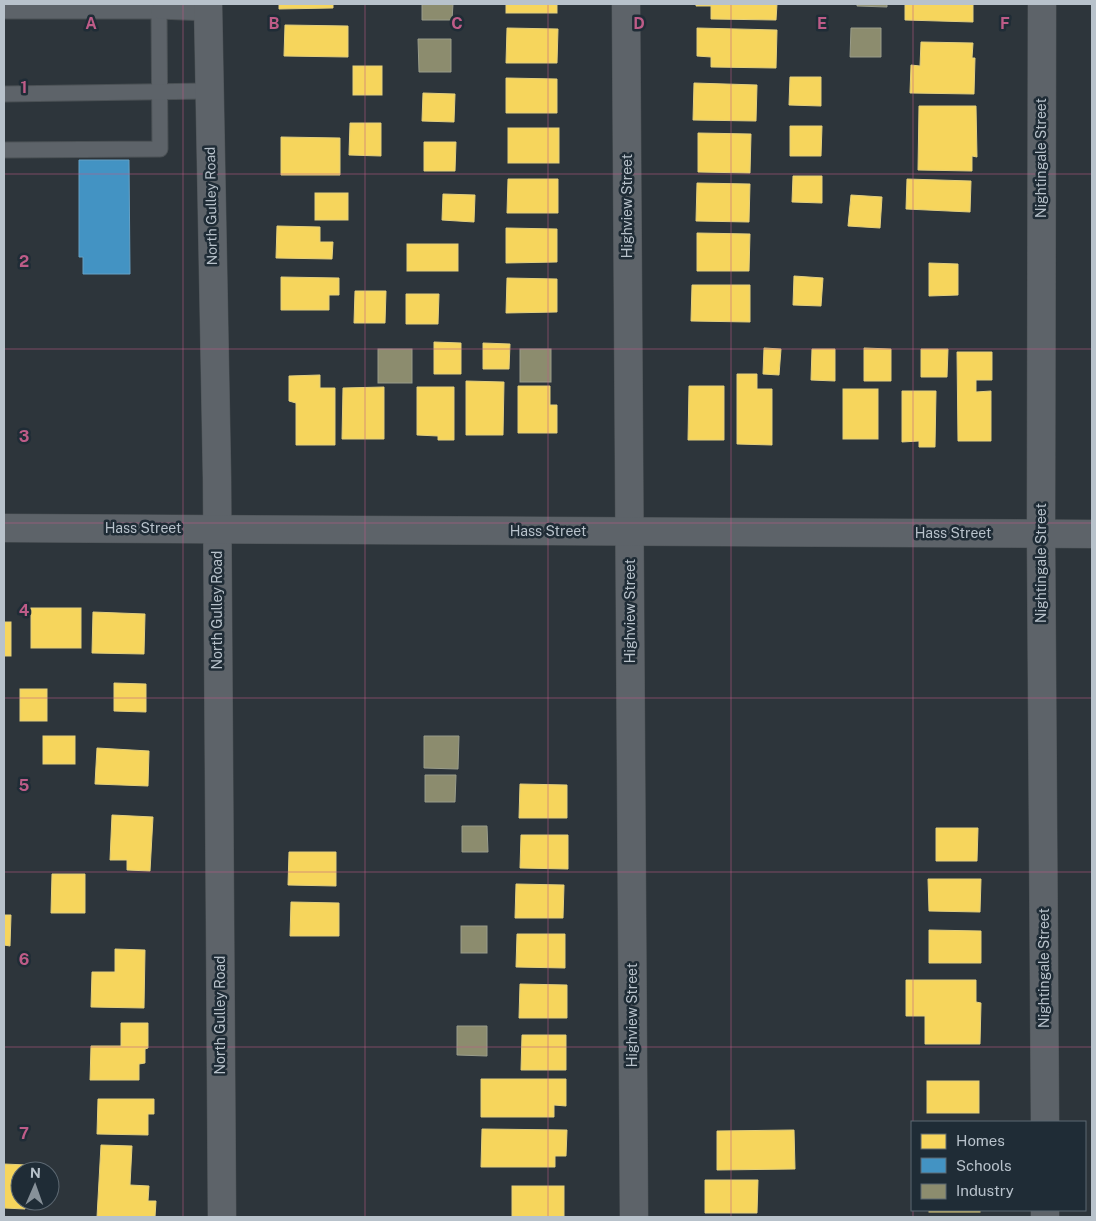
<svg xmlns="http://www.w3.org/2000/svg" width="1096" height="1221" viewBox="0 0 1096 1221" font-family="'Public Sans',sans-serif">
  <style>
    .homes { fill: #f6d55c; stroke: #e3cf7d }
    .schools { fill: #4393c3; stroke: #66a1c5 }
    .industry { fill: #8c8c6e; stroke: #999c8a }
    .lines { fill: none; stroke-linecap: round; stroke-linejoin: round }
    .service-casing { stroke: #4b5155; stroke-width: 17 }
    .minor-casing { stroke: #4b5155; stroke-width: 29 }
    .tertiary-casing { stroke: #4b5155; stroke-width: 29 }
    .service { stroke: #5d6369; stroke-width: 15 }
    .minor { stroke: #5d6369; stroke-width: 28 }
    .tertiary { stroke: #5d6369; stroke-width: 28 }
    .grid { fill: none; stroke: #be5c88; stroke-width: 1; stroke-opacity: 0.55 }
    .labels { text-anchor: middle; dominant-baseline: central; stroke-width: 5; stroke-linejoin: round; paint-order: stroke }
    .street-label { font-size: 14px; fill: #b8c2cb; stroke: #1f2c36 }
    .grid-label { font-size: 16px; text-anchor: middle; font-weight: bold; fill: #be5c88; stroke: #1f2c36; stroke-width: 5; stroke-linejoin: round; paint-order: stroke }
  </style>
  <rect width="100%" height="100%" fill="#2d353b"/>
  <g class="homes">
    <polygon points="279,4 333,4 333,8 279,9"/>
    <rect x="506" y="4" width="51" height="9"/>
    <polygon points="696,4 777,4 776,20 711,19 711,6 696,6"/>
    <polygon points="905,4 973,4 973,22 905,20"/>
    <polygon points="285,25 348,26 348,57 284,56"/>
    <polygon points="507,28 558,29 557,63 506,63"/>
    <polygon points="697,28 777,30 776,68 711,67 711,57 697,56"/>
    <polygon points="921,42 973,43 972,58 975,58 974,94 910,93 911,65 920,66"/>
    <rect x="353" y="66" width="29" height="29"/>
    <polygon points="790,77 821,77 821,106 789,105"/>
    <polygon points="506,78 557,79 557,113 506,113"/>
    <polygon points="694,83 757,85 756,121 693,120"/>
    <polygon points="423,93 455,94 454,122 422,121"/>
    <polygon points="919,106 976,106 977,157 972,156 972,171 918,170"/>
    <polygon points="350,123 381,123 381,156 349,155"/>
    <polygon points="790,126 822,126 821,156 790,156"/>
    <rect x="508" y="128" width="51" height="35"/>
    <polygon points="698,133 751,134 750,173 698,172"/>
    <polygon points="281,137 340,138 340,175 281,175"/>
    <polygon points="424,142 456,142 455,171 424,171"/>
    <polygon points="793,176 822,176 822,203 792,202"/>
    <polygon points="508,179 558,179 558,213 507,213"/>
    <polygon points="907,179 971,181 970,212 906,209"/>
    <polygon points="697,183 750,184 749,222 696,221"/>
    <rect x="315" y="193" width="33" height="27"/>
    <polygon points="443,194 475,195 474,222 442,220"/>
    <polygon points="851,195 882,197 880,228 848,226"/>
    <polygon points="277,226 320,227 320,242 333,242 332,259 276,258"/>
    <polygon points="506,228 557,229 557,262 506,263"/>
    <polygon points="697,233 750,234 749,271 697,271"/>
    <rect x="407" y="244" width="51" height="27"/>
    <polygon points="929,263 958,264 958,295 929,296"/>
    <polygon points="794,276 823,278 821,306 793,305"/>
    <polygon points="281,277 339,278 339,295 329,295 329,310 281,310"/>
    <polygon points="507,278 557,279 557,312 506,313"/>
    <polygon points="692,285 750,285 750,322 691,321"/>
    <polygon points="355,291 386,291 385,323 354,323"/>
    <polygon points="406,294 439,294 438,324 406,324"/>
    <polygon points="434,342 461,343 461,374 434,374"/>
    <polygon points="483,343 510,344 509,369 483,369"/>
    <polygon points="764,348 781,349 779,375 763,374"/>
    <polygon points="864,348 891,349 891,381 864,381"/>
    <polygon points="812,349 835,349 835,381 811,380"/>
    <polygon points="921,349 948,349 947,377 921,377"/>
    <polygon points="957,352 992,352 992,380 976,380 976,392 991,391 991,441 958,441"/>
    <polygon points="737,374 757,374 757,389 772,389 772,445 737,444"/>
    <polygon points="320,375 320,388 335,388 335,445 296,445 296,403 289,401 289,376"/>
    <polygon points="466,381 504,382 503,435 466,435"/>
    <polygon points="518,386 550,386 550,405 557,405 557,433 518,433"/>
    <polygon points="689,386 724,386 724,440 688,440"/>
    <polygon points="384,387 384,439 342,439 343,388"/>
    <polygon points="417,387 454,387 454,440 438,440 438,436 417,435"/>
    <rect x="843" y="389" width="35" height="50"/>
    <polygon points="902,391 936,391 935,447 919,447 919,441 902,442"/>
    <rect x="31" y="608" width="50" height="40"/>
    <polygon points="93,612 145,614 144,654 92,653"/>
    <rect x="4" y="622" width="7" height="34"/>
    <polygon points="114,683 146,684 146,712 114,711"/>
    <rect x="20" y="689" width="27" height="32"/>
    <rect x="43" y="736" width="32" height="28"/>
    <polygon points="97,748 149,751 148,786 95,784"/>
    <polygon points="520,784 567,785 567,818 519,818"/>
    <polygon points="112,815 153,817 150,871 127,870 127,860 110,860"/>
    <polygon points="936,828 978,828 977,861 936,861"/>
    <polygon points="521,835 568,835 568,869 520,868"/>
    <polygon points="289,852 336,852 336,886 288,885"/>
    <polygon points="52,874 85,874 85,913 51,913"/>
    <polygon points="928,879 981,879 980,912 929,911"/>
    <polygon points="516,884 564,885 563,918 515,918"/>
    <polygon points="291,902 339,903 339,936 290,936"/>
    <polygon points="4,915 11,915 10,946 4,945"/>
    <polygon points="929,930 981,931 981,963 929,963"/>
    <polygon points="517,934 565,934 565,968 516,967"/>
    <polygon points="115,949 145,950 144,1008 91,1007 92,972 115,972"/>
    <polygon points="906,980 976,980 976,1002 981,1003 980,1044 925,1044 925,1016 906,1016"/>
    <polygon points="520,984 567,985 567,1018 519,1018"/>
    <polygon points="121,1023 148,1023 148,1048 145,1049 145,1063 139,1064 139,1080 90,1080 91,1046 121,1046"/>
    <polygon points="522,1035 566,1035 566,1070 521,1070"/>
    <polygon points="481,1079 566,1079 566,1106 554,1105 554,1117 481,1117"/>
    <rect x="927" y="1081" width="52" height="32"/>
    <polygon points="98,1099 154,1099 154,1114 148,1114 148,1135 97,1134"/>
    <polygon points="482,1129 567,1130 566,1156 555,1156 555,1167 481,1167"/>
    <polygon points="794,1130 795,1169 717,1170 717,1131"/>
    <polygon points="101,1145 132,1146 130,1185 149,1186 148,1201 156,1201 155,1217 97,1217"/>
    <polygon points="4,1164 27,1165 26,1171 20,1171 20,1201 26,1201 25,1209 4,1208"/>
    <polygon points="705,1180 758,1180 757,1213 705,1213"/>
    <rect x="512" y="1186" width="52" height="31"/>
    <rect x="929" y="1210" width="51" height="2"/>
  </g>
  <polygon class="schools" points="79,160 129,160 130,274 83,274 83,257 79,257"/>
  <g class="industry">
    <polygon points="422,4 453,4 452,20 422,20"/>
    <polygon points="857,4 887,4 887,7 857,6"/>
    <polygon points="851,28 881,28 881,57 850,57"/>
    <polygon points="418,39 451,39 451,72 419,72"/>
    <rect x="378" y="349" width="34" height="34"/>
    <rect x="520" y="349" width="31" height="33"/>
    <polygon points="424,736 459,736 458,769 424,768"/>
    <polygon points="425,775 456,775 455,802 425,802"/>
    <polygon points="462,826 487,826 488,852 462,852"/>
    <rect x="461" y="926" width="26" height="27"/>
    <polygon points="457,1026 487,1026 487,1056 457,1055"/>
  </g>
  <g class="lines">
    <defs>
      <g id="service">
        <polyline points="4,11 159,11 160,149 4,150"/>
        <polyline points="159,11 208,13"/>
        <polyline points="4,94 209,91"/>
      </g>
      <g id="minor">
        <polyline points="626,4 634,1217"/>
        <polyline points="1042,4 1041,534 1045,1122"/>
        <polyline points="1045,1210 1045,1217"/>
      </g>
      <g id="tertiary">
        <polyline points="208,4 217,478 222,1217"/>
        <polyline points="4,528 1092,534"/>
      </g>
    </defs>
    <use href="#service" class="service-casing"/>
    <use href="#minor" class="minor-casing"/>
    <use href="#tertiary" class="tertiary-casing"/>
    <use href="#service" class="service"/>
    <use href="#minor" class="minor"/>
    <use href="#tertiary" class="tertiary"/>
  </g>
  <path class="grid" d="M 183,4 L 183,1217M 365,4 L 365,1217M 548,4 L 548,1217M 731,4 L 731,1217M 913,4 L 913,1122M 4,174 L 1092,174M 4,349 L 1092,349M 4,523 L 1092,523M 4,698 L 1092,698M 4,872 L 1092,872M 4,1047 L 1092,1047M 913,1210 L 913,1217"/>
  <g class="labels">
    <g class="street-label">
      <text transform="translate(1041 158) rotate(-90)">Nightingale Street</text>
      <text transform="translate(211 206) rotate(-91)">North Gulley Road</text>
      <text transform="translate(627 206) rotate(-90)">Highview Street</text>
      <text x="143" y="528">Hass Street</text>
      <text x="548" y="531">Hass Street</text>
      <text x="953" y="533">Hass Street</text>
      <text transform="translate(1041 563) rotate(-90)">Nightingale Street</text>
      <text transform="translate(217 610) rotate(-90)">North Gulley Road</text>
      <text transform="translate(630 611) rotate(-90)">Highview Street</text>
      <text transform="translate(1044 968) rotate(-90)">Nightingale Street</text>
      <text transform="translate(220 1015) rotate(-90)">North Gulley Road</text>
      <text transform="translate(632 1015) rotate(-90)">Highview Street</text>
    </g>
  </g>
  <g class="grid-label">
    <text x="91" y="29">A</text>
    <text x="274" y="29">B</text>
    <text x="457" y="29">C</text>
    <text x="639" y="29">D</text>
    <text x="822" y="29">E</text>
    <text x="1005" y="29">F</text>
    <text x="24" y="93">1</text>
    <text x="24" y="267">2</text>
    <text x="24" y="442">3</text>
    <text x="24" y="616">4</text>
    <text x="24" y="791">5</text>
    <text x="24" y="965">6</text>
    <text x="24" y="1139">7</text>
  </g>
  <rect width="1096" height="1221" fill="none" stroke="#b8c2cb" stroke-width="10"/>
  <rect x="911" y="1121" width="175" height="90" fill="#1f2c36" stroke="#5c6872"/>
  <rect x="921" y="1134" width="25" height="15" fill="#f6d55c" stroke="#5c6872"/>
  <text x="956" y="1146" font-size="15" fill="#b8c2cb">Homes</text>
  <rect x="921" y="1158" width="25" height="15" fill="#4393c3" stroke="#5c6872"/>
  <text x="956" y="1171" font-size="15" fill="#b8c2cb">Schools</text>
  <rect x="921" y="1184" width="25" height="15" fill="#8c8c6e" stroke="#5c6872"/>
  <text x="956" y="1196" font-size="15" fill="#b8c2cb">Industry</text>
  <g transform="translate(35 1186) rotate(2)"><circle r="24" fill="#1f2c36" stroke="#5c6872"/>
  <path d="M0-4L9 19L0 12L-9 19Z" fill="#879199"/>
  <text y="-8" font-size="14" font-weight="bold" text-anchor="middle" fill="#b8c2cb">N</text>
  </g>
</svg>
